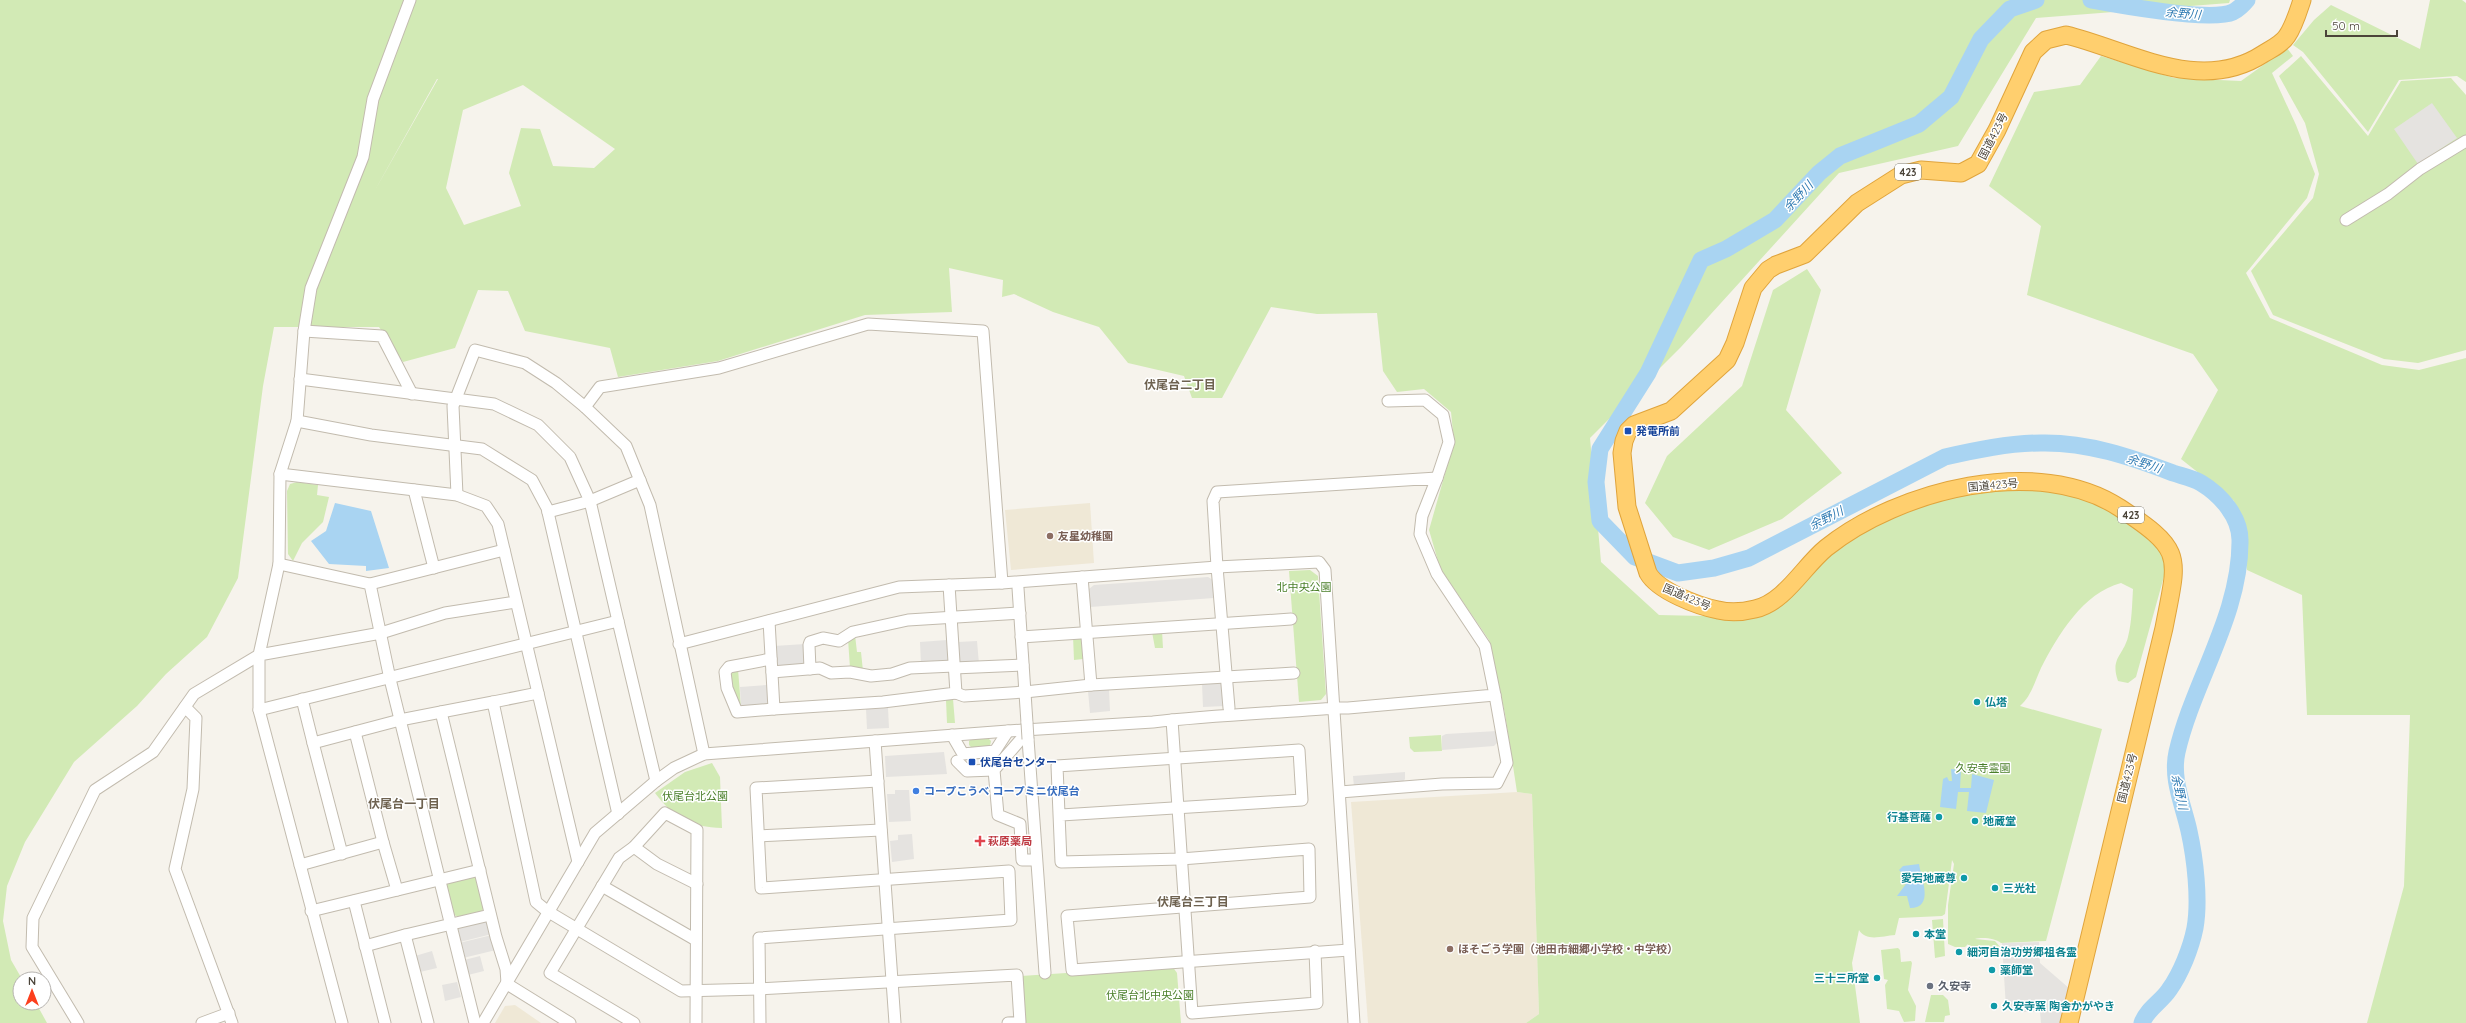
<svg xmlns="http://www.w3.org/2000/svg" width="2466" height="1023" viewBox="0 0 2466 1023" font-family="Quicksand,'Noto Sans JP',sans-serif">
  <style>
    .education { fill: #efe8d6 }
    .green { fill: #d2eab5; fill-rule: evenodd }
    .parking { fill: #e5e3e0 }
    .water { fill: #a9d4f2 }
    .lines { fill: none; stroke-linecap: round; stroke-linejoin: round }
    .river { stroke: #a9d4f2; stroke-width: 17 }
    .minor-casing { stroke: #c2bbae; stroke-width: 13 }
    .highway-casing { stroke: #e0a43c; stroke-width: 19 }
    .minor { stroke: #fff; stroke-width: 11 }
    .highway { stroke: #ffcf6e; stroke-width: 17 }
    .minor-bridge-casing { stroke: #c2bbae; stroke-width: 13; stroke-linecap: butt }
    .minor-bridge { stroke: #fff; stroke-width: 11 }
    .transit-dot { fill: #1a4fb4; stroke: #fff; stroke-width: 1.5 }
    .education-dot { fill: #8d6e63; stroke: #fff; stroke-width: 1.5 }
    .culture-dot { fill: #0f9aa8; stroke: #fff; stroke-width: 1.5 }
    .shop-dot { fill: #3f7fe0; stroke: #fff; stroke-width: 1.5 }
    .health-dot { fill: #e0444e; stroke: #fff; stroke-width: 1.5 }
    .worship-dot { fill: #6b7280; stroke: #fff; stroke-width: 1.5 }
    .labels { text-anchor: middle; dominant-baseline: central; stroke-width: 3; stroke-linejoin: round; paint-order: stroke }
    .shield { fill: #fff; stroke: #817c74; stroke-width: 1 }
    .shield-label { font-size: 10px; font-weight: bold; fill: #4b4439 }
    .street-label { font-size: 11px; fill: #4b4439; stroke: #fff }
    .transit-label { font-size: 11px; font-weight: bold; fill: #164399; stroke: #fff; text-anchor: start }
    .education-label { font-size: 11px; font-weight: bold; fill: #785e54; stroke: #fff; text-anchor: start }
    .park-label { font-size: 11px; fill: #4a7f2a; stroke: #fff }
    .culture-label { font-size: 11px; font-weight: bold; fill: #0d838f; stroke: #fff; text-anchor: start }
    .shop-label { font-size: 11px; font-weight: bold; fill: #366cbe; stroke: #fff; text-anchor: start }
    .health-label { font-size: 11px; font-weight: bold; fill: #be3a42; stroke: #fff; text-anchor: start }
    .worship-label { font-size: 11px; font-weight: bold; fill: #5b616d; stroke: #fff; text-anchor: start }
    .water-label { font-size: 12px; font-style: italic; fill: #2e7ab2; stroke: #fff }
    .neighbourhood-label { font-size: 12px; font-weight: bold; fill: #6e6250; stroke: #fff }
  </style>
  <rect width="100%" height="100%" fill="#f6f3ec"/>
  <g class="education">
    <polygon points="1090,503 1094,563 1011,570 1005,510"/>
    <polygon points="1517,792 1532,794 1539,1014 1526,1023 1368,1023 1351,802"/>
    <polygon points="515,1005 541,1023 495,1023 505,1006"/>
  </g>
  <g class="green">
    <path d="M 0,0 L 2230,0 L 2229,3 L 2036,18 L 1958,146 L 1839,173 L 1681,347 L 1590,438 L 1601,562 L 1659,615 L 1747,617 L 1841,547 L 1890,517 L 1949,497 L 1991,491 L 2044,490 L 2079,496 L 2129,521 L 2161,547 L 2168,562 L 2136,677 L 2128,683 L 2118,681 C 2110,658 2123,656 2128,637 C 2132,621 2132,605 2133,589 L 2121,583 C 2083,593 2058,635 2041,668 C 2035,681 2031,697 2020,706 L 2102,729 L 2046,941 L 2001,943 C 1995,938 1982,937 1975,939 L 1995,941 L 2001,948 L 1976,949 L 1972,953 L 1969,952 L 1968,944 L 1972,940 L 1965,947 L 1955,947 L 1948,944 L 1948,905 L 1954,864 L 1952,860 L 1945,914 L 1942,916 L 1899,918 L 1895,935 C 1882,936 1866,942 1859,930 L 1852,963 L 1860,1023 L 1526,1023 L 1539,1014 L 1532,794 L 1517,792 L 1505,714 L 1489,640 L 1440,568 L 1429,530 L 1454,442 L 1451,412 L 1424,389 L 1397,392 L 1383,371 L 1377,313 L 1317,314 L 1271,307 L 1222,398 L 1192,398 L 1184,376 L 1128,363 L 1099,327 L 1053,312 L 1014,294 L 1002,297 L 1003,280 L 949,268 L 952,312 L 865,315 L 718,361 L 618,377 L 610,348 L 525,331 L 508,291 L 478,290 L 455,348 L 403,362 L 379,327 L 274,327 L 263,386 L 238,578 L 207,637 L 166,674 L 137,706 L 74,762 L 25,842 L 7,886 L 3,921 L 11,960 L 22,979 L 20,979 L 20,1003 L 36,1003 L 47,1023 L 0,1023 ZM 437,79 L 438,79 L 374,192 ZM 523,85 L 615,149 L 594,168 L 553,166 L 540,129 L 521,128 L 509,173 L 521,206 L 464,225 L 446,188 L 463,110 Z"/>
    <polygon points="2430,0 2462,0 2466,3 2466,82 2457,76 2399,80 2368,132 2303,52 2293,45 2314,20 2331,5 2420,49"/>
    <polygon points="2287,48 2293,56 2272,73 2296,125 2315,174 2307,198 2246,273 2270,318 2382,365 2419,370 2466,358 2466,1023 2367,1023 2404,886 2410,715 2307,715 2302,595 2247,570 2234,501 2181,459 2218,390 2193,354 2027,295 2041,226 1989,186 2034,92 2080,85 2101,56 2174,78 2241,81"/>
    <polygon points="2301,56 2368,136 2401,81 2451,78 2466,95 2466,350 2418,363 2384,359 2273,315 2251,271 2313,198 2319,174 2305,123 2279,76"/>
    <polygon points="1807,269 1821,290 1786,410 1842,473 1782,519 1709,550 1673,537 1645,503 1667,456 1742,386 1773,290"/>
    <polygon points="297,482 318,485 317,495 329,497 323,522 302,543 293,561 288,554 287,491 290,484"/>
    <polygon points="1310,570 1318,576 1326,694 1321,700 1299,702 1289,571"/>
    <polygon points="1162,631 1163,648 1155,648 1152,632"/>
    <polygon points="855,635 857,652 861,652 863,671 850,668 848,639"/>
    <polygon points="1073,636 1081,636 1083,659 1074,660"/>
    <polygon points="738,669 741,707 737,706 729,674"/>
    <polygon points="953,699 955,723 947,723 946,700"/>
    <polygon points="1441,735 1442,751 1414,752 1410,748 1409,737"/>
    <polygon points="988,738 991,741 990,746 972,748 969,745 969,741 972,739"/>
    <path d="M 712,763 L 720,777 L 722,828 C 691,827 674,818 655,793 L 685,772 Z"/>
    <polygon points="473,876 477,878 484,908 481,912 459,917 454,915 446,887 448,882"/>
    <polygon points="1943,919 1945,956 1935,958 1932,920"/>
    <polygon points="1898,948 1900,950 1901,962 1911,961 1912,963 1908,990 1916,1006 1915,1021 1904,1022 1899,1011 1887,1009 1885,985 1888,980 1884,979 1881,950"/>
    <polygon points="1172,966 1177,973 1181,1023 1025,1023 1021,976"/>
    <polygon points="1931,995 1943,995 1948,1000 1950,1015 1945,1016 1944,1022 1925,1022"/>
  </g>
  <g class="parking">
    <polygon points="2432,103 2457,138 2418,164 2394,129"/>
    <polygon points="1208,577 1213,580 1214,598 1090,607 1089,589 1094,585"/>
    <polygon points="947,640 948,660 946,662 921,664 920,642"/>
    <polygon points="977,641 979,664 959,662 958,642"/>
    <polygon points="805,644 806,663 804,666 778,668 775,665 774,646"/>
    <polygon points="1224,681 1225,706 1203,707 1202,683"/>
    <polygon points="767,685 768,704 766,706 741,708 740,687"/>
    <polygon points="1109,689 1110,711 1090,713 1088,691"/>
    <polygon points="888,708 889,728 867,729 866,709"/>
    <polygon points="1497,731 1498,742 1494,746 1442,750 1442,736 1446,734"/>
    <polygon points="944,752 947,774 886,777 885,756"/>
    <polygon points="1405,772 1405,779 1401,784 1354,787 1353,776"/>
    <polygon points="895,790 909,790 911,821 889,822 887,794 895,794"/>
    <polygon points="912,834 914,859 892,862 890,841 898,840 898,835"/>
    <polygon points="484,920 489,923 492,934 460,942 457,930 460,926"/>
    <polygon points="492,935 496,950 463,958 459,943"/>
    <polygon points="2039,942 2040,963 2070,989 2062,1023 2041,1023 2040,1012 2017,1012 2017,1008 2006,1008 2002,943"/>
    <polygon points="432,951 437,968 420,972 415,956"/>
    <polygon points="480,956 484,971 468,975 464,960"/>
    <polygon points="457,982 461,997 445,1001 442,985"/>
  </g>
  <g class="water">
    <polygon points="335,503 371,511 389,568 366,571 366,566 329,564 311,541 326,531"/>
    <polygon points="1951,769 1961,770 1960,788 1971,788 1972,774 1994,780 1986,813 1967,811 1969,792 1958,792 1956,809 1940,807 1943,779 1947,777 1949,781 1952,781"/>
    <path d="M 1919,864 C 1921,878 1935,908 1910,908 L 1907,896 L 1897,896 L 1906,884 L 1906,877 L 1899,870 L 1903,866 Z"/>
  </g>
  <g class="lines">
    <g class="river">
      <path d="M 2036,0 L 2010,9 L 1981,39 L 1951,97 L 1919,124 L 1840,156 L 1819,173 L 1775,220 L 1726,249 L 1701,260 L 1648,373 L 1600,449 L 1596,482 L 1600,521 L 1635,557 L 1678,573 L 1714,568 L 1749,558 L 1945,457 C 1976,450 2009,443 2041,443 C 2087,442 2131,457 2173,473 C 2182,476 2193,478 2201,483 C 2221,495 2240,517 2240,540 C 2241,614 2193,682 2177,752 C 2171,779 2183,804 2189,831 C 2195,858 2200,900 2195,928 C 2191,948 2181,973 2169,990 C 2161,1002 2147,1009 2142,1023"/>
      <path d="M 2091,0 C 2118,5 2211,22 2233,12 C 2237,10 2244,4 2247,0"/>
    </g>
    <defs>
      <g id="minor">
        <polyline points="2346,220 2388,194 2420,169 2466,141"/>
        <polyline points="304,331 382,336 412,394"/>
        <polyline points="300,379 494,404 538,425 570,457 590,501 618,621"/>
        <polyline points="1388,401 1425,400 1443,415 1449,442 1437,478"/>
        <polyline points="585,407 600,387 719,368 868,324 983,331 1002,583"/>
        <polyline points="297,421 371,435 482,449 532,480 547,508 618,814"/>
        <polyline points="280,474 457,495 486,506 498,524 578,862"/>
        <polyline points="414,490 434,568"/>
        <polyline points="457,495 453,406 475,350 525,363 556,383 585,407 626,446 650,505 704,754"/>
        <polyline points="548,512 590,501 640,480"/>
        <polyline points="279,564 370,584 390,679 475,1023"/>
        <polyline points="1082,577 1091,685 1294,673"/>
        <polyline points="370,584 504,550"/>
        <polyline points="1018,588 1027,723"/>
        <polyline points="769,621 774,709 883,702 956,693 949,585"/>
        <polyline points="1021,637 1291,619"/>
        <polyline points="679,644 899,587 1002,583 1217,567 1229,708"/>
        <polyline points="771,659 729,667 725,672 727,688 737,712 774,709"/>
        <polyline points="954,668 1023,665"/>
        <polyline points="810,669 809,645 810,642 823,638 839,641 853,632 908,620 1020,613"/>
        <polyline points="772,672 820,668 831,673 850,672 871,676 892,674 910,668 954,666"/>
        <polyline points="956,693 964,696 1025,692 1091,685"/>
        <polyline points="302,699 313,743 400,720 441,712"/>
        <polyline points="493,702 538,693"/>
        <polyline points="185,707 196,718 193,789 175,869 232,1023"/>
        <polyline points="259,710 618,621 656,781"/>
        <polyline points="1172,720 1192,1013 1317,1003 1315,951"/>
        <polyline points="355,732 383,842"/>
        <polyline points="952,735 963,754 995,751 1008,731"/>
        <polyline points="1022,738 994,770 998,815 1020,824 1022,860 1036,860"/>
        <polyline points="1028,739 1045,973"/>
        <polyline points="875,741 895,1023"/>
        <polyline points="313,743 342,854"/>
        <polyline points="957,761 967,771 994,770"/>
        <polyline points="1340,792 1442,784 1497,783 1507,763 1495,695"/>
        <polyline points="1061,815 1302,800 1299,750 1057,766 1061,862 1181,859 1309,849 1310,897 1067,916 1072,970 1349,950"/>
        <polyline points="759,836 881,830"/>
        <polyline points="634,847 657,864 697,884"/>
        <polyline points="300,865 383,842 397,890"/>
        <polyline points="602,886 696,940"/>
        <polyline points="354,901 385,1023"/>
        <polyline points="311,911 480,870"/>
        <polyline points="365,946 405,935"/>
        <polyline points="507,983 506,969 496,937 441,712 493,702 536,902 547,911 681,991 759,989 1017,975 1020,1022 1008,1023"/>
        <polyline points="507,984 570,1023"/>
        <polyline points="78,1023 32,947 33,918 95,790 153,752 194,694 259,655 279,564 280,474 297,421 304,331 311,288 363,157 373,99 410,0"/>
        <polyline points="202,1023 229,1013"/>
        <polyline points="342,1023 259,710 259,655 381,633 445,613 516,602"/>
        <polyline points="428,1023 405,935 490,915"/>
        <path d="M 483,1023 L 595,833 L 656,781 L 674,768 L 704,754 L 1008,731 L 1153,722 C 1213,715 1274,713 1335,708 L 1348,708 L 1495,695 L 1485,646 L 1437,574 L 1420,534 L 1422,516 L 1437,478 L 1217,492 L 1213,501 L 1217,567 L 1319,562 L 1325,570 L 1354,1023"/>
        <polyline points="634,1023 550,973 619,858 634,847 665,813 697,830 696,1023"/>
        <polyline points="760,1023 759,938 1011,920 1009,871 761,888 756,788 878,781"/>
      </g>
      <path id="highway" d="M 2069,1023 L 2164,628 C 2178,555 2185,551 2120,508 C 2038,454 1898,490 1826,548 C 1803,567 1785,602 1755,609 C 1743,612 1730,613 1718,610 C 1698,606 1658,591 1648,573 L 1627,507 L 1622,453 L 1624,441 L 1628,431 L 1634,425 L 1671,411 L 1727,360 L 1735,343 L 1753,288 L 1768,270 L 1776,265 L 1805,254 L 1857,203 L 1901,175 L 1921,170 L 1961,173 L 1978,164 L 1997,130 L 2033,52 L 2046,40 L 2066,35 C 2131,51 2200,95 2263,54 C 2271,49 2282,44 2287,36 C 2294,26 2298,12 2302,0"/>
    </defs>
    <use href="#minor" class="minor-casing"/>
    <use href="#highway" class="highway-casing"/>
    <use href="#minor" class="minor"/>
    <use href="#highway" class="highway"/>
    <defs>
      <polyline id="minor-bridge" points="1027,723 1028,739"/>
    </defs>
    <use href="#minor-bridge" class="minor-bridge-casing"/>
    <use href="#minor-bridge" class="minor-bridge"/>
  </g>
  <g class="transit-dot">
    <rect x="1624" y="427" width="8" height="8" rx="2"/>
    <rect x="968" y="758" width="8" height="8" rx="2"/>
  </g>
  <g class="education-dot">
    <circle cx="1050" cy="536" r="4"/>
    <circle cx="1450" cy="949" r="4"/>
  </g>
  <g class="culture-dot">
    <circle cx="1977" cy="702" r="4"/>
    <circle cx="1939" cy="817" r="4"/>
    <circle cx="1975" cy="821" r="4"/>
    <circle cx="1964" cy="878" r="4"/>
    <circle cx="1995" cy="888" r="4"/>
    <circle cx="1916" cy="934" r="4"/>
    <circle cx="1959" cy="952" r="4"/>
    <circle cx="1992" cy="970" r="4"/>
    <circle cx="1877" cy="978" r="4"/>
    <circle cx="1994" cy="1006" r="4"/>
  </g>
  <circle class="shop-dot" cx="916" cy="791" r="4"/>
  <path class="health-dot" d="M978 835h4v4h4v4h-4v4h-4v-4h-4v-4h4z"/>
  <circle class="worship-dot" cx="1930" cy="986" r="4"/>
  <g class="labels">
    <g class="shield">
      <rect x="1895" y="164" width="26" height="16" rx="3"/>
      <rect x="2118" y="507" width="26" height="16" rx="3"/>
    </g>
    <g class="shield-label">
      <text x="1908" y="172">423</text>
      <text x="2131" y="515">423</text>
    </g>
    <g class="street-label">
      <text transform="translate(1993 136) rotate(-63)">国道423号</text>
      <text transform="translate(1993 485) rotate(-5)">国道423号</text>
      <text transform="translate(1687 597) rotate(23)">国道423号</text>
      <text transform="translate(2127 778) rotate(-76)">国道423号</text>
    </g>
    <g class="transit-label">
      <text x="1636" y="431">発電所前</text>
      <text x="980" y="762">伏尾台センター</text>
    </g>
    <g class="education-label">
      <text x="1058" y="536">友星幼稚園</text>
      <text x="1458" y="949">ほそごう学園（池田市細郷小学校・中学校）</text>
    </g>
    <g class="park-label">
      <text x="1304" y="587">北中央公園</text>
      <text x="1983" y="768">久安寺霊園</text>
      <text x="695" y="796">伏尾台北公園</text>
      <text x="1150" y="995">伏尾台北中央公園</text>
    </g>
    <g class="culture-label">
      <text x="1985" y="702">仏塔</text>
      <text x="1931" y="817" text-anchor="end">行基菩薩</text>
      <text x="1983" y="821">地蔵堂</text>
      <text x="1956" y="878" text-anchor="end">愛宕地蔵尊</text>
      <text x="2003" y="888">三光社</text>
      <text x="1924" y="934">本堂</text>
      <text x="1967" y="952">細河自治功労郷祖各霊</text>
      <text x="2000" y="970">薬師堂</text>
      <text x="1869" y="978" text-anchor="end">三十三所堂</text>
      <text x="2002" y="1006">久安寺窯 陶舎かがやき</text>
    </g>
    <g class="shop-label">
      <text x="924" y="791">コープこうべ コープミニ伏尾台</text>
    </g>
    <g class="health-label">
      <text x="988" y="841">萩原薬局</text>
    </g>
    <g class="worship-label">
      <text x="1938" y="986">久安寺</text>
    </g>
    <g class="water-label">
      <text transform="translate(2183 13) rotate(5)">余野川</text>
      <text transform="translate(1798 196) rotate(-47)">余野川</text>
      <text transform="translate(2144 463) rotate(18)">余野川</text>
      <text transform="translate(1826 518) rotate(-27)">余野川</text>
      <text transform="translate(2180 792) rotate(78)">余野川</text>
    </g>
    <g class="neighbourhood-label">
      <text x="1180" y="384">伏尾台二丁目</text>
      <text x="404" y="803">伏尾台一丁目</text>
      <text x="1193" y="901">伏尾台三丁目</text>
    </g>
  </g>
  <g transform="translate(32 991)"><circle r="19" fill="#ffffff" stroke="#b7b4b0"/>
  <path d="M0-3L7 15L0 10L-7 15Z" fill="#fc3f1d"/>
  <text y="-6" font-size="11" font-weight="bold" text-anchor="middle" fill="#4b4439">N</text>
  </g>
  <path d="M2326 30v6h71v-6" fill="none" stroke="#4b4439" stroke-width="2"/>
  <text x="2332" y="30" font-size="12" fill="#4b4439" stroke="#ffffff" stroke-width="3" paint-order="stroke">50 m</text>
</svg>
